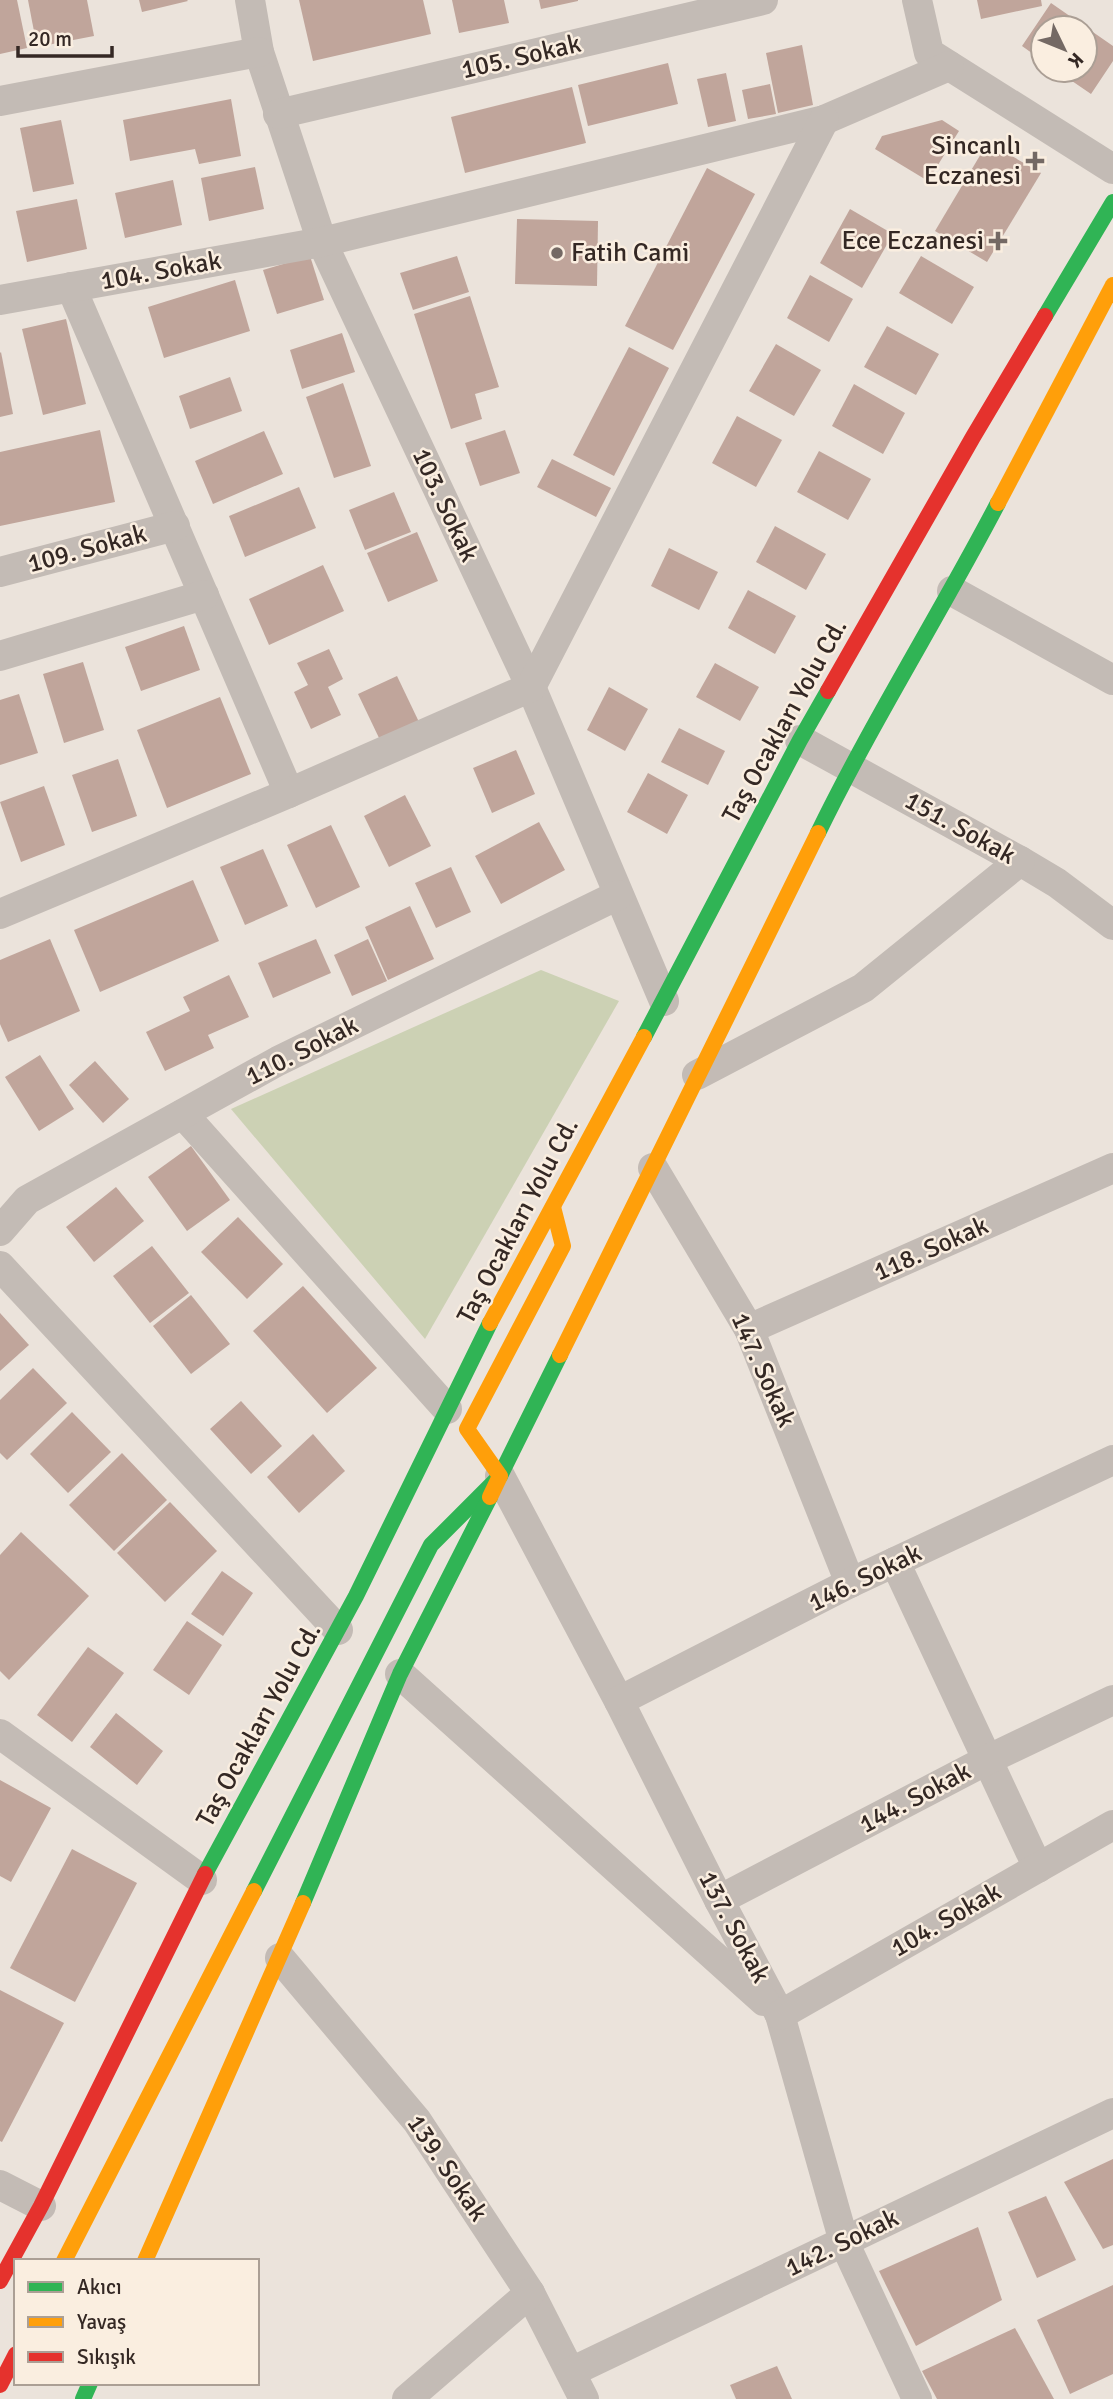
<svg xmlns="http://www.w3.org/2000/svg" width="1113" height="2399" viewBox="0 0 1113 2399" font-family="Signika,sans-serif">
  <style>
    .green { fill: #ccd1b4 }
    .building { fill: #c0a59b }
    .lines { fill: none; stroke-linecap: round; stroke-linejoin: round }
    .street { stroke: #c3bbb5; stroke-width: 30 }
    .fast { stroke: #30b455; stroke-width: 16 }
    .slow { stroke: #ff9f0a; stroke-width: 16 }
    .jam { stroke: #e5322d; stroke-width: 16 }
    .poi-dot { fill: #746964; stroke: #faeee0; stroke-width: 2.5 }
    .labels { text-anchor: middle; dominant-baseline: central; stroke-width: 5; stroke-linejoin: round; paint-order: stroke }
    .street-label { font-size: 26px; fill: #342824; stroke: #faeee0 }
    .poi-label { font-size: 26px; fill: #342824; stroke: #faeee0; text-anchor: end }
  </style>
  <rect width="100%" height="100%" fill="#ebe3db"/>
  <polygon class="green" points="541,970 619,1001 425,1339 231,1109"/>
  <g class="building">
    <polygon points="0,0 17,0 27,48 0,54"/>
    <polygon points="28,0 87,0 94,36 37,47"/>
    <polygon points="139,0 187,0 188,1 142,12"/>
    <polygon points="299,0 423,0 431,34 313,61"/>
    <polygon points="452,0 504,0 509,23 459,33"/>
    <polygon points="539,0 578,0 578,1 541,9"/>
    <polygon points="977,0 1041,0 1042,6 981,19"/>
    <polygon points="1051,3 1113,46 1113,61 1091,94 1056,70 1085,70 1085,28 1043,28 1043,61 1022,46"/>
    <polygon points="802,45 813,105 778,113 766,53"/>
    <polygon points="668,63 678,104 588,126 578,85"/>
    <polygon points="726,73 736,121 708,127 697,79"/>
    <polygon points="770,84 776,114 748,119 742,90"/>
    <polygon points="572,87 586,143 465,173 451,117"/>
    <polygon points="231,99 241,156 199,164 195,149 130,161 123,120"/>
    <polygon points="61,120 74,184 33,192 20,128"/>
    <polygon points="942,120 959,131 928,181 875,149 882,136"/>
    <polygon points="988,142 1041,173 987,262 935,231"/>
    <polygon points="255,167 264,209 209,221 201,178"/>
    <polygon points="707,168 755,194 673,350 625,326"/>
    <polygon points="173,180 182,225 125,238 115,193"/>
    <polygon points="77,199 87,249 27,262 16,211"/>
    <polygon points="850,209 893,234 862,288 820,263"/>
    <polygon points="517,219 598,221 597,286 515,284"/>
    <polygon points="310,256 324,300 277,314 263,270"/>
    <polygon points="457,256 469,292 413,310 400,273"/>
    <polygon points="921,256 974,287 952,324 899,293"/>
    <polygon points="810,275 853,299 829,342 787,318"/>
    <polygon points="235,280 250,331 164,358 148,307"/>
    <polygon points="470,296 499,387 475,394 482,419 451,429 414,314"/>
    <polygon points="66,319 86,404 43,415 22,329"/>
    <polygon points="887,326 939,354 916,395 864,367"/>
    <polygon points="342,333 355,372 302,389 290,350"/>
    <polygon points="776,344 821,370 794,416 749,391"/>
    <polygon points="629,347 669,368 614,476 573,455"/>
    <polygon points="1,352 13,414 0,417 0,353"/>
    <polygon points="230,377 242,411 190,429 179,396"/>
    <polygon points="343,383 371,466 334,478 306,397"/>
    <polygon points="854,384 905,413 883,454 832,426"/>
    <polygon points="737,416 782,440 756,487 712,463"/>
    <polygon points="100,430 115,502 0,526 0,452"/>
    <polygon points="505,430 520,473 480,486 465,443"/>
    <polygon points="264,431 283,474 213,504 195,461"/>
    <polygon points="819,451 871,479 848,520 797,492"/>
    <polygon points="552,459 611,488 596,517 537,487"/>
    <polygon points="299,487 316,528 245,557 229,516"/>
    <polygon points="394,492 411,532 365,550 349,510"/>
    <polygon points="775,526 826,554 806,590 756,562"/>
    <polygon points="417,532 438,581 388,602 367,553"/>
    <polygon points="669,548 718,572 699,610 651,586"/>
    <polygon points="323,565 344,611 269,645 249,599"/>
    <polygon points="748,590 796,616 775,654 728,628"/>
    <polygon points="184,626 200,670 141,691 125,647"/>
    <polygon points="329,649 343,679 328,687 341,715 311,729 294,692 308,685 297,663"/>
    <polygon points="83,662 104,730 64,743 43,674"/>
    <polygon points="715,663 759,687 740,721 696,697"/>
    <polygon points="397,676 419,722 380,740 358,694"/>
    <polygon points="609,687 648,709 625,751 587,730"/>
    <polygon points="19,694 38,753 0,765 0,700"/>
    <polygon points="220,697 251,774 167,808 137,730"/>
    <polygon points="679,728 725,751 708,785 661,762"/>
    <polygon points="516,750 535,794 492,813 473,768"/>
    <polygon points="118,759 137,816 92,832 72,775"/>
    <polygon points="648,773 688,795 667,834 627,812"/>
    <polygon points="44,786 65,845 21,862 0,802"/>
    <polygon points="405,795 431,846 389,867 364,816"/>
    <polygon points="539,822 565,870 501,904 475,856"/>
    <polygon points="331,825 360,887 316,908 287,845"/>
    <polygon points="263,849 288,906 245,925 220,867"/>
    <polygon points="451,867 471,912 436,928 415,883"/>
    <polygon points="193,880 219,941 100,992 74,930"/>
    <polygon points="410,906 434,959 388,980 365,927"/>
    <polygon points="50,939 80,1011 8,1042 0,1024 0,960"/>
    <polygon points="316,939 331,973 273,998 258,963"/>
    <polygon points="368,939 387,981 352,996 334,955"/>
    <polygon points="229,975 249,1017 208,1035 214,1048 165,1071 146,1032 190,1011 183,997"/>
    <polygon points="40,1055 74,1109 39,1131 5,1077"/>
    <polygon points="95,1061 129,1099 103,1123 69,1085"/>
    <polygon points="191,1146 230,1200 187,1231 148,1177"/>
    <polygon points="116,1187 144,1221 94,1262 66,1227"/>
    <polygon points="238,1217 283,1264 247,1299 201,1252"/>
    <polygon points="152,1246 189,1293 150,1323 113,1276"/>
    <polygon points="303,1286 377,1368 327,1413 253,1331"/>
    <polygon points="191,1295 230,1344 191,1374 153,1326"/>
    <polygon points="0,1313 29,1345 0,1371"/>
    <polygon points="33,1368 67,1403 7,1460 0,1453 0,1400"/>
    <polygon points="241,1401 282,1446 251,1474 210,1429"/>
    <polygon points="72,1412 111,1452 68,1493 30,1454"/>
    <polygon points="313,1434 345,1471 299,1513 267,1477"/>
    <polygon points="122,1453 167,1500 114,1551 69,1505"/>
    <polygon points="170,1502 217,1551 165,1602 117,1553"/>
    <polygon points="21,1532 89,1596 9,1680 0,1671 0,1555"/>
    <polygon points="222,1571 253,1593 223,1636 191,1614"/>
    <polygon points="187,1621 222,1645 189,1695 153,1670"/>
    <polygon points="88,1647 124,1673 72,1742 37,1715"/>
    <polygon points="116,1713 163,1751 137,1785 90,1747"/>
    <polygon points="0,1780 51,1808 11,1882 0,1876"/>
    <polygon points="72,1849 137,1883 75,2002 10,1968"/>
    <polygon points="0,1990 64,2023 2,2142 0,2141"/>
    <polygon points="1113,2159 1113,2245 1103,2249 1064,2182"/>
    <polygon points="1046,2196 1076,2260 1037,2278 1008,2212"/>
    <polygon points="978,2227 1002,2300 916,2346 879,2271"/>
    <polygon points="1113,2285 1113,2374 1070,2394 1037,2320"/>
    <polygon points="1015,2328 1054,2399 937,2399 922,2371"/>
    <polygon points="777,2366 792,2399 736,2399 730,2385"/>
  </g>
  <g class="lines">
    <g class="street">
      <polyline points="250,0 259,52 322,242 531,687 664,1001"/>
      <polyline points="917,0 929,53 1113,169"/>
      <polyline points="0,101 259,52"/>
      <polyline points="278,114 763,0"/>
      <polyline points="71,287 289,793"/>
      <polyline points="0,300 322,242 824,120 949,66"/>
      <polyline points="0,572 175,526"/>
      <polyline points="952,591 1113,680"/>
      <polyline points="0,656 204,595"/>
      <polyline points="800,740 1020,861 1057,883 1113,925"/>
      <polyline points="0,914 289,793 531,687 824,120"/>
      <polyline points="697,1075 863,988 1020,861"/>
      <polyline points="183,1114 447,1409"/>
      <polyline points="653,1168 749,1329 850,1583"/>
      <polyline points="0,1231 27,1200 278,1061 618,895"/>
      <polyline points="0,1266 338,1630"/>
      <polyline points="749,1329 1113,1168"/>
      <polyline points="500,1476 619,1701 719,1900 780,2015 844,2242 917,2399"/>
      <polyline points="895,1562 1038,1868"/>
      <polyline points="400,1674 764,2001"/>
      <polyline points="619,1701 850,1583 1113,1460"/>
      <polyline points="0,1734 202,1880"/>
      <polyline points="719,1900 987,1760 1113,1700"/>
      <polyline points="280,1958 417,2121 530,2293 584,2399"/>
      <polyline points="780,2015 1113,1825"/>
      <polyline points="0,2185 41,2206"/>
      <polyline points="571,2372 1113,2113"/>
      <polyline points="407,2399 530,2293"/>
    </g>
    <g class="fast">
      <polyline points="1045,316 1113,202"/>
      <path d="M 818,833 C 873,720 940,614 998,503"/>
      <polyline points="644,1037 800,740 828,691"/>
      <polyline points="205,1874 356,1596 490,1323"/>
      <polyline points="254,1891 431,1545 500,1476 560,1355"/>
      <polyline points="303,1903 400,1674 490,1497"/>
      <polyline points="83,2399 90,2383"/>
    </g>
    <g class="slow">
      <polyline points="998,503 1113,285"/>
      <polyline points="490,1323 644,1037"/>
      <polyline points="560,1355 818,833"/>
      <polyline points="490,1497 500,1476 467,1429 563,1246 553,1207"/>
      <polyline points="64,2261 254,1891"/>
      <polyline points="145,2261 303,1903"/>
    </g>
    <g class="jam">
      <polyline points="828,691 973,437 1045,316"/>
      <polyline points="0,2281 41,2206 205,1874"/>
      <polyline points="0,2385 16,2354"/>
    </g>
  </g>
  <g class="poi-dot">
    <path d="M1031.5 150.5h7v7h7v7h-7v7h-7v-7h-7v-7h7z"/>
    <path d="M994.5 230.5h7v7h7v7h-7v7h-7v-7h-7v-7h7z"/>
    <circle cx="557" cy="253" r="7"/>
  </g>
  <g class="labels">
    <g class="street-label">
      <text transform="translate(521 57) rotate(-13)">105. Sokak</text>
      <text transform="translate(161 271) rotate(-10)">104. Sokak</text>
      <text transform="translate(445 505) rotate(65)">103. Sokak</text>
      <text transform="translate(87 549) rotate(-15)">109. Sokak</text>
      <text transform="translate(785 721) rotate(-61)">Taş Ocakları Yolu Cd.</text>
      <text transform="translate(960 828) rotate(29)">151. Sokak</text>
      <text transform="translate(302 1051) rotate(-27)">110. Sokak</text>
      <text transform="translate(518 1221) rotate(-62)">Taş Ocakları Yolu Cd.</text>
      <text transform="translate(931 1249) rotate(-24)">118. Sokak</text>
      <text transform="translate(763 1370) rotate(66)">147. Sokak</text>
      <text transform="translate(865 1578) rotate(-26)">146. Sokak</text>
      <text transform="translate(259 1725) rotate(-61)">Taş Ocakları Yolu Cd.</text>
      <text transform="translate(915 1798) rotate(-28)">144. Sokak</text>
      <text transform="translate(946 1920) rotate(-30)">104. Sokak</text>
      <text transform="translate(734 1927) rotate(62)">137. Sokak</text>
      <text transform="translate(447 2168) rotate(56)">139. Sokak</text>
      <text transform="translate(842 2243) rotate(-26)">142. Sokak</text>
    </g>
    <g class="poi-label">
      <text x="1021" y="146">Sincanlı<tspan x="1021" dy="30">Eczanesi</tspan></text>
      <text x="984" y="241">Ece Eczanesi</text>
      <text x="571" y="253" text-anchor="start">Fatih Cami</text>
    </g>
  </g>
  <rect x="14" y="2259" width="245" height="126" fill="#faeee0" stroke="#ab9f95" stroke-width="2"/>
  <rect x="28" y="2282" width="35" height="10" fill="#30b455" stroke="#ab9f95" stroke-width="2"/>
  <text x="77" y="2294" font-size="21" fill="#342824">Akıcı</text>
  <rect x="28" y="2317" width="35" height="10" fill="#ff9f0a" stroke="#ab9f95" stroke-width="2"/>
  <text x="77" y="2329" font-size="21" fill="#342824">Yavaş</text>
  <rect x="28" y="2352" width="35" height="10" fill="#e5322d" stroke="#ab9f95" stroke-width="2"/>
  <text x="77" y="2364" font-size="21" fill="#342824">Sıkışık</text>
  <g transform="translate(1064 49) rotate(133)"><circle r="33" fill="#faeee0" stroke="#ab9f95" stroke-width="2"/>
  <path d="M0-5L12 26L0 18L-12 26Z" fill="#746964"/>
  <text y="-10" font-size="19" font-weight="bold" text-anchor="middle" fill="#342824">K</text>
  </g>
  <path d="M18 46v10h94v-10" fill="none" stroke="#342824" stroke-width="3.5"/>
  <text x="28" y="46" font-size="21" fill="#342824" stroke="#faeee0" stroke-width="5" paint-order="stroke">20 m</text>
</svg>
